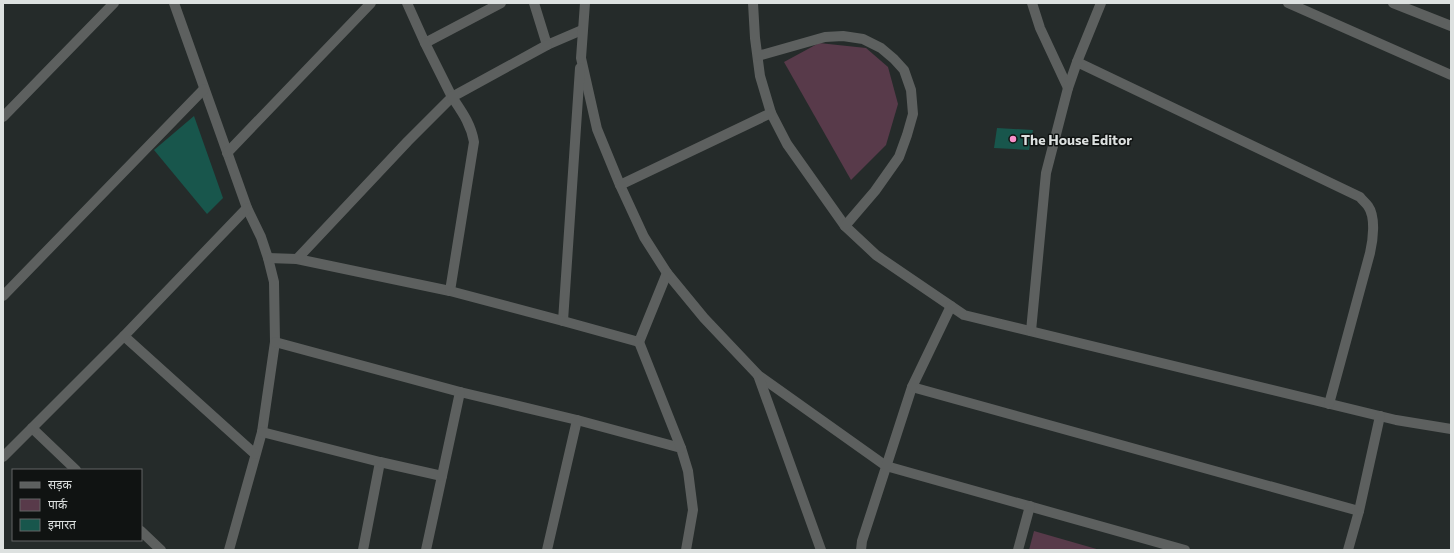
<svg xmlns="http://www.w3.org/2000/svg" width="1454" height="553" viewBox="0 0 1454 553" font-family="Commissioner,'Noto Sans Devanagari',sans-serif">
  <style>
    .green { fill: #583a4a }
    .building { fill: #18564c }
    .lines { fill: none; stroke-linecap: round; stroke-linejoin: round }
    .minor { stroke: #5d605f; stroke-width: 10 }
    .poi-dot { fill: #f890ca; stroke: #101312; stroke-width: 1.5 }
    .labels { text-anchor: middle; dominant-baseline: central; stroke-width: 3; stroke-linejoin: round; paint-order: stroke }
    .poi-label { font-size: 14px; font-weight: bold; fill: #dde1e0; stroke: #101312; text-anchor: start }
  </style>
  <rect width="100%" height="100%" fill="#252b2a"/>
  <g class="green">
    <polygon points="819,43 866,48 888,67 898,104 886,145 851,180 784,62"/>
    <polygon points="1034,531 1100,550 1029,550"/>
  </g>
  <g class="building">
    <polygon points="194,116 223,198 207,214 154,150"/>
    <polygon points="997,128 1033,130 1029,150 994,148"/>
  </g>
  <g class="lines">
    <g class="minor">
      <polyline points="174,3 247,208 261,237 268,258 274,282 275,342 262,432 229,550"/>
      <polyline points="407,3 425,43 501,3"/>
      <polyline points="534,3 547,45 582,30"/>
      <polyline points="585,3 581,58 597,129 620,185 644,237 667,273 704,318 758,375 886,466 1185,550"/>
      <polyline points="753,3 755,38 760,76 771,113 787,144 845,226 876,255 964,315 1396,420 1451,429"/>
      <polyline points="1032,3 1040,28 1068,88"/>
      <polyline points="1288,3 1451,75"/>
      <polyline points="1393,3 1451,26"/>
      <polyline points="758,56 825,37 843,36 863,39 881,48 894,59 904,70 911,90 913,114 907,135 899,157 875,191 845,226"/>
      <path d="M 1077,62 L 1360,197 C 1362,200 1366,203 1368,206 C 1376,217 1373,240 1370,253 L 1329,404"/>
      <polyline points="3,117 114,3"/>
      <polyline points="227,153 371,3"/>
      <polyline points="620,185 771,113"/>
      <polyline points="268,258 297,259 450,291 563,321 580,68"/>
      <polyline points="297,259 408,141 452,97 425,43"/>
      <path d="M 450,291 L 474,142 C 471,124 462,112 452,97 L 547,45"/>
      <polyline points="3,296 204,89"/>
      <polyline points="563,321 639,342 667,273"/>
      <polyline points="1031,331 1046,173 1068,88 1077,62 1101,3"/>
      <polyline points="124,336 255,454"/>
      <polyline points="275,342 460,392 577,420 681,448 688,471 693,510 686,550"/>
      <polyline points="639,342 681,448"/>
      <polyline points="758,375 821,550"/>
      <polyline points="912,387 1359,511"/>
      <polyline points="32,428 76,470"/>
      <polyline points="262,432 380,462 363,550"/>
      <polyline points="3,457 124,336 247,208"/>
      <polyline points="380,462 442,476 426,550"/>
      <polyline points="442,476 460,392"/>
      <polyline points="141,531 161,550"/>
      <polyline points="547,550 577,420"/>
      <polyline points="861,550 862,541 912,387 951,306"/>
      <polyline points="1018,550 1030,506"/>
      <polyline points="1348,550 1359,511 1380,416"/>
    </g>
  </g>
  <circle class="poi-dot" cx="1013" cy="139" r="4"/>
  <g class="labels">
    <g class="poi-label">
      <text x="1021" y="139">The House Editor</text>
    </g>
  </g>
  <rect width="1454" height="553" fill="none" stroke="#dde1e0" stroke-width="8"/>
  <rect x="12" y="469" width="130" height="72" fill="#101312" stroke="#626564"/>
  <rect x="20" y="482" width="20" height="6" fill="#5d605f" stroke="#626564"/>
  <text x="48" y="489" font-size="12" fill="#dde1e0">सड़क</text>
  <rect x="20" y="499" width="20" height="12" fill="#583a4a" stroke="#626564"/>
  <text x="48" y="509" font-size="12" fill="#dde1e0">पार्क</text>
  <rect x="20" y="519" width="20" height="12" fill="#18564c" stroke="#626564"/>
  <text x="48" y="529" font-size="12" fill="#dde1e0">इमारत</text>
</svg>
